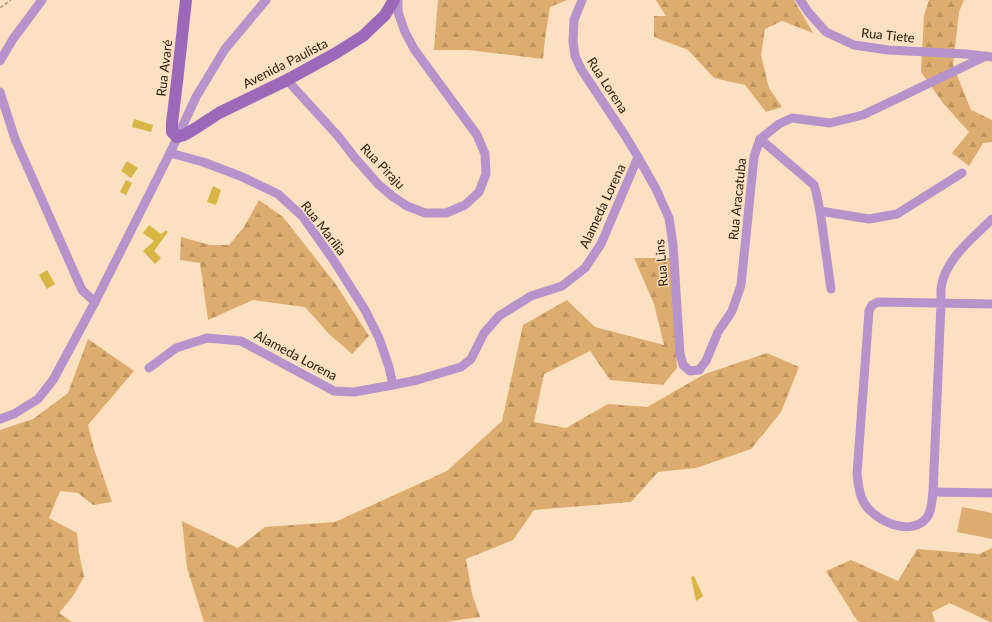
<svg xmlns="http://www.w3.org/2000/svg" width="992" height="622" viewBox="0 0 992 622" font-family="Lato,sans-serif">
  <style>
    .forest { fill: url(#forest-firs) }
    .pitch { fill: #ddad6f }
    .building { fill: #d7b644 }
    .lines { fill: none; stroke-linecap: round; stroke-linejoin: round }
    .path { stroke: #b29b80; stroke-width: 1.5; stroke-dasharray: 4 2; stroke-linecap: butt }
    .street { stroke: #b693ca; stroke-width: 9 }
    .secondary { stroke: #9d68ba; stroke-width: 12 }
    .labels { text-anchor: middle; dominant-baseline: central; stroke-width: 3; stroke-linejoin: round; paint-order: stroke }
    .street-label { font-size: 13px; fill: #271804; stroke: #fbe1c2 }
  </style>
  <defs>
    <pattern id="forest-firs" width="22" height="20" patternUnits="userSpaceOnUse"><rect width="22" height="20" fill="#ddad6f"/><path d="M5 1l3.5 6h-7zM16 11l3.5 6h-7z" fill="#be945e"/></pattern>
  </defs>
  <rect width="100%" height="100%" fill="#fbe1c2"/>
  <g class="forest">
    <polygon points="438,0 567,0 550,7 545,39 543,59 468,50 434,50"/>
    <polygon points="656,0 794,0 813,33 782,21 765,29 761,55 769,88 782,107 766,112 745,85 714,78 688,50 654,37 654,16 666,16"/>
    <polygon points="929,0 964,0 959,12 953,65 971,110 992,120 992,142 983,143 969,166 952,153 969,132 943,103 921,72 924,15"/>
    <polygon points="259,200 283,217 335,283 369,336 352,354 330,335 305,307 253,300 208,320 200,263 180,260 181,237 210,245 229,245 244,227"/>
    <polygon points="634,258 670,258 677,368 663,385 610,380 590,351 544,374 534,422 566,428 608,404 647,407 705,374 767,353 799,367 781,412 751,449 696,468 658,472 631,502 534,510 513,540 466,559 472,594 480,617 445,622 204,622 187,568 182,521 238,548 265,527 335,522 447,471 502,421 523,325 567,300 595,327 664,345 654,304"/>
    <polygon points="88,339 134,371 88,425 94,449 112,502 93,505 78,493 60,491 49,518 77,533 79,553 84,577 73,596 59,613 72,622 0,622 0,430 33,419 68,393"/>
    <polygon points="992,548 992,622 990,622 950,603 932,612 935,622 858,622 826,571 851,560 898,581 917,549 979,554"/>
  </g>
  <polygon class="pitch" points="962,507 992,513 992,539 957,532"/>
  <g class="building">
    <polygon points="134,119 153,125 151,132 132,127"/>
    <polygon points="127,161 138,168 131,178 121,171"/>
    <polygon points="126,180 132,183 126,195 120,192"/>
    <polygon points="213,186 221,190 216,205 207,202"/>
    <polygon points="149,225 161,234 166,230 168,232 154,251 161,258 155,264 143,251 154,241 143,233"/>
    <polygon points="47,270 55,284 47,289 39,275"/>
    <polygon points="694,576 703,596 696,601 691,577"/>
  </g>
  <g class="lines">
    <polyline class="path" points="0,8 11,0"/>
    <g class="street">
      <polyline points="582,0 574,20 573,42 575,56 581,69 626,137 638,157 656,189 669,218 673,245 680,354 683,365 690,371 699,370 706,361 718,332 732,311 741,285 754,157 760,139 779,124 792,118 830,123 863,115 986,56"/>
      <polyline points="800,0 809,13 826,32 854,45 888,50 966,54 992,57"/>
      <polyline points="0,61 13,39 42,0"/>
      <polyline points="287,80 338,136 355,158 378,184 392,196 407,206 425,213 446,213 465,205 479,192 486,174 485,154 477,135 414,49 405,32 398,12 398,0"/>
      <polyline points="0,92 15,139 82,290 95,302"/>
      <polyline points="760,139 814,185 816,192 820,211 831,289"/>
      <polyline points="170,153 203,162 240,176 278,194 303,217 334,261 365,310 379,338 389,367 393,385"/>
      <polyline points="820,211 869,219 897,214 962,173"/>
      <path d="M 992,219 C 972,239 945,259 941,288 C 941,293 941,298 941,304 L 933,492 C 932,499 932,509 928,516 C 913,539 873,521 863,501 C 859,493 858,483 857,474 L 869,311 L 872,305 L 878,302 L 992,304"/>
      <polyline points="149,368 176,348 207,338 241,341 334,391 354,392 393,385 417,380 461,367 471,359 484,333 499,316 531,296 562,286 585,268 601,244 638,157"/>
      <polyline points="0,419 14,414 38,399 53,380 95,302 170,153 196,97 225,49 266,0"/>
      <polyline points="933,492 992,493"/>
    </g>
    <polyline class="secondary" points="186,0 177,82 172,123 172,132 177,137 184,135 196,128 219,113 287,80 336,53 363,36 385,15 394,0"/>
  </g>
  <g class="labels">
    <g class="street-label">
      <text transform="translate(888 35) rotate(6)">Rua Tiete</text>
      <text transform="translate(285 63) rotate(-27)">Avenida Paulista</text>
      <text transform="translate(164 68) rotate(-83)">Rua Avaré</text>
      <text transform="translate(608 85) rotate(57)">Rua Lorena</text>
      <text transform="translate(383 166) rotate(46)">Rua Piraju</text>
      <text transform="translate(737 199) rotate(-84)">Rua Aracatuba</text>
      <text transform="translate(602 206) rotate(-65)">Alameda Lorena</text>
      <text transform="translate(324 228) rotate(52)">Rua Marília</text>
      <text transform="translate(661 263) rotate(-95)">Rua Lins</text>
      <text transform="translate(296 355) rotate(28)">Alameda Lorena</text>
    </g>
  </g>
</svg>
